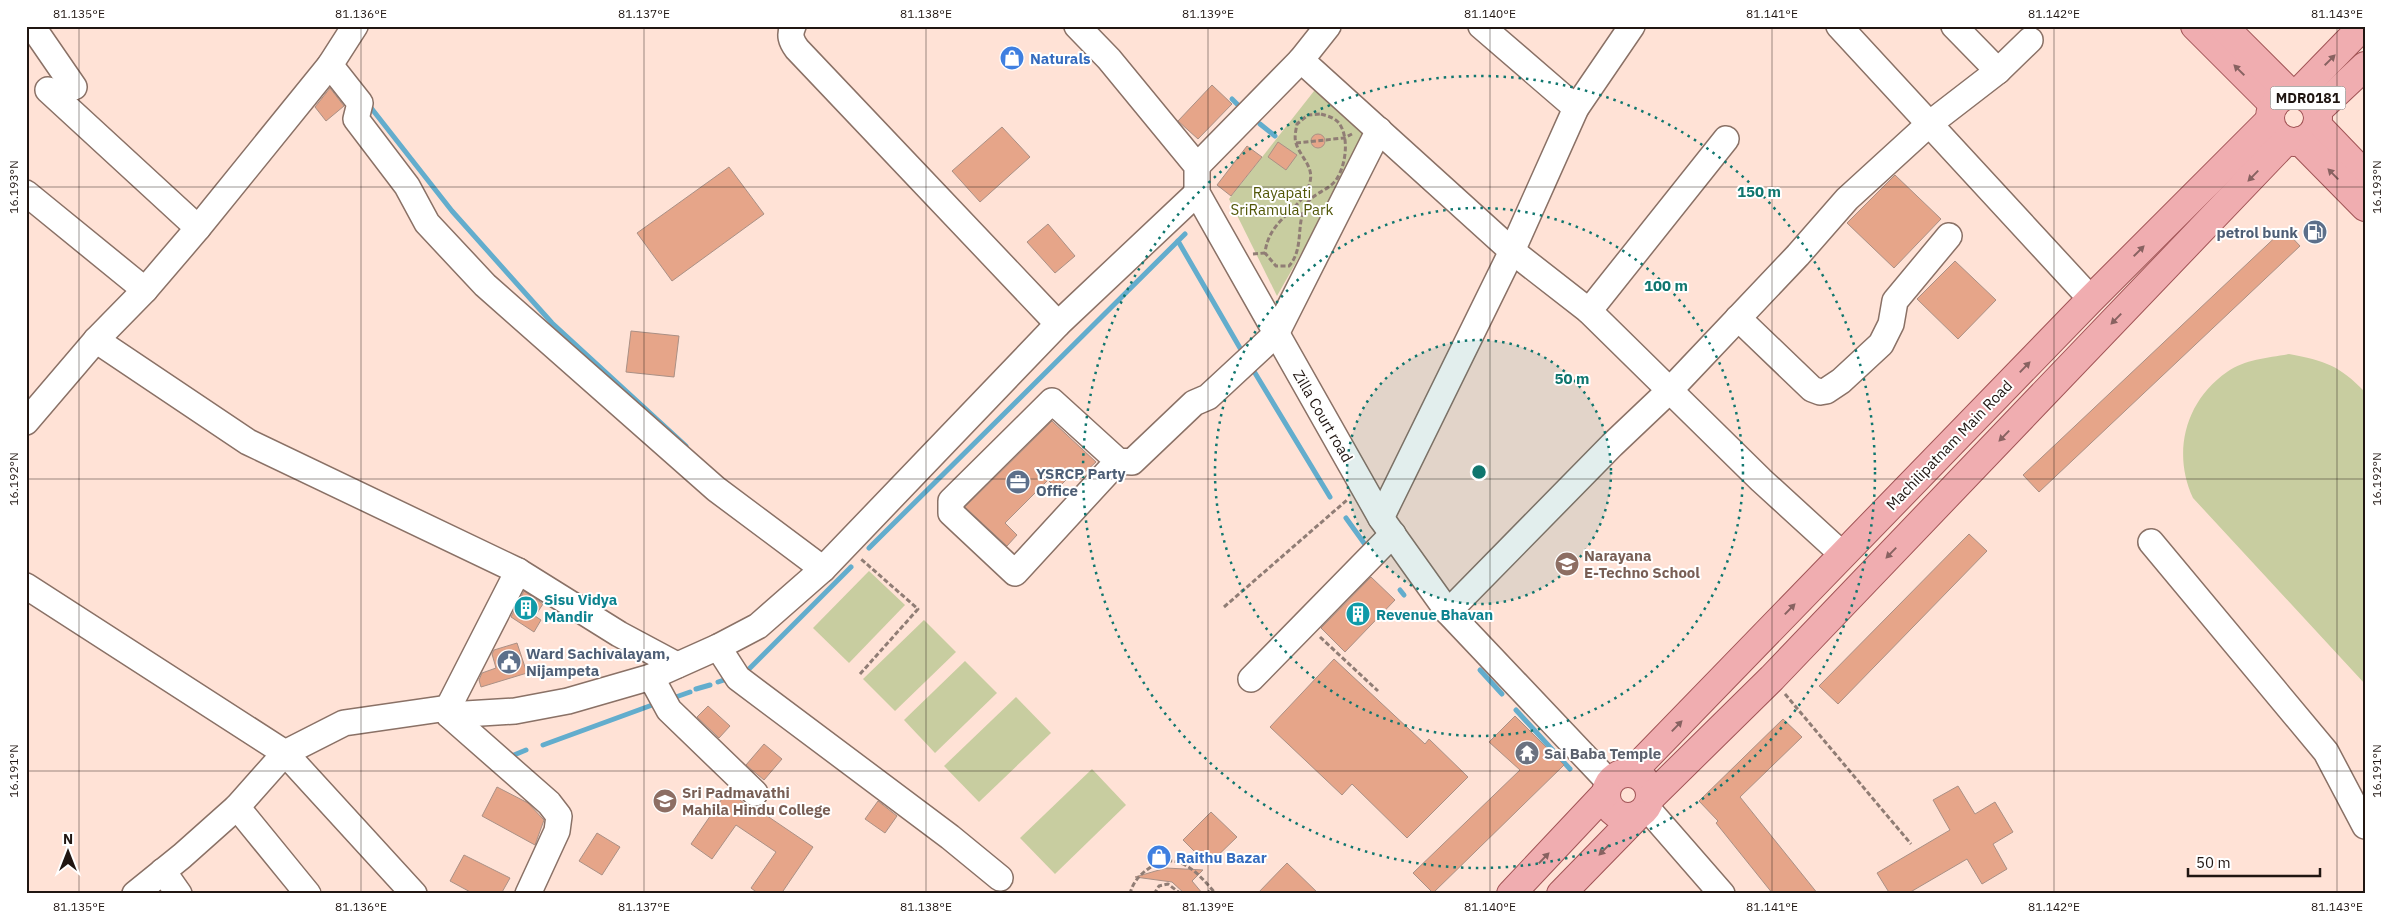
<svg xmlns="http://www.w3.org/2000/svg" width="2391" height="920" viewBox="0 0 2391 920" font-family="'IBM Plex Sans',sans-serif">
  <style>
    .green { fill: #c8cda0 }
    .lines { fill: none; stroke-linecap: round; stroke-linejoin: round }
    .stream { stroke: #63adcd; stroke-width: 5 }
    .building { fill: #e6a589; stroke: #aa9085 }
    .minor-casing { stroke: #8a7166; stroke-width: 28 }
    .major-casing { stroke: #a15456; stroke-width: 30 }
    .path { stroke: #907d75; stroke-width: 3; stroke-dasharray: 5 2.5; stroke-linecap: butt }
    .minor { stroke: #fff; stroke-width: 25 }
    .major { stroke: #f0adb0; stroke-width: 28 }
    .oneway { fill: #886261 }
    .ticks { fill: none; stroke: #201612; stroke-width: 1; stroke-opacity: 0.45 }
    .ring { fill: none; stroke: #0f766e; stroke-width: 2.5; stroke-dasharray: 2.5 5 }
    .labels { text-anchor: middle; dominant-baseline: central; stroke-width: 4; stroke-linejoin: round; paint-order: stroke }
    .shield { fill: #fff; stroke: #635c59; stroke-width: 1 }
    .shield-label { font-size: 14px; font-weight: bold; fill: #201612 }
    .shop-label { font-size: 15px; font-weight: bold; fill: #366cbe; stroke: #fff; text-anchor: start }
    .park-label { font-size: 15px; fill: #515607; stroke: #fff }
    .service-label { font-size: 15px; font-weight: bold; fill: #4e5e75; stroke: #fff; text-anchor: start }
    .street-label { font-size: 15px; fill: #201612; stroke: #fff }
    .education-label { font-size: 15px; font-weight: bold; fill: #785e54; stroke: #fff; text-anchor: start }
    .culture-label { font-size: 15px; font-weight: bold; fill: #0d838f; stroke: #fff; text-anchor: start }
    .worship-label { font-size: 15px; font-weight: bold; fill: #5b616d; stroke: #fff; text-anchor: start }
    .centre { fill: #0f766e; stroke: #fff; stroke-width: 2.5 }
    .ring-label { font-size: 15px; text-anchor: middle; font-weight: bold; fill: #0f766e; stroke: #fff; stroke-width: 4; stroke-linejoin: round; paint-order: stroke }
    .neatline { fill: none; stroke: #201612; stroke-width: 2 }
    .ticks-label { font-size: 12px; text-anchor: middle; fill: #201612 }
  </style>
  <rect width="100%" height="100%" fill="#ffe2d6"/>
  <g class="green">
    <polygon points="1318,86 1368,136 1277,296 1229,199"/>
    <path d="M 2289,354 C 2325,361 2339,365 2365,392 L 2365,684 L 2193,498 C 2172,453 2185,401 2227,372 C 2245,359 2268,358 2289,354 Z"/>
    <polygon points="869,571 905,605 849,663 813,628"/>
    <polygon points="924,620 956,652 895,711 863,679"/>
    <polygon points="965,661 997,693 935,753 904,720"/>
    <polygon points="1016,697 1051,733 979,802 944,766"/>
    <polygon points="1092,769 1126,805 1055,874 1020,838"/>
  </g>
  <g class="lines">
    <g class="stream">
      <polyline points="1232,99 1238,105"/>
      <polyline points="368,104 452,211 552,323 686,446"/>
      <polyline points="1260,124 1275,136"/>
      <polyline points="1178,241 1240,348"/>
      <polyline points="1255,373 1330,497"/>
      <polyline points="1346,518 1364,543"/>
      <polyline points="869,548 1185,234"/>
      <polyline points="1400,590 1404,595"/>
      <polyline points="1480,670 1502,694"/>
      <polyline points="745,673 851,567"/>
      <polyline points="718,682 730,678"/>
      <polyline points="696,689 710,685"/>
      <polyline points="673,698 690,692"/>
      <polyline points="1516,710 1570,769"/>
      <polyline points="543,745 655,704"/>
      <polyline points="514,755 526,750"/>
    </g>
  </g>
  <g class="building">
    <polygon points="1212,85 1232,104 1198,139 1178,121"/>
    <polygon points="330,88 344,106 326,121 315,107"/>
    <polygon points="1002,127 1030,157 980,202 952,171"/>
    <circle cx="1318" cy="141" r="7"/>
    <polygon points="1278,142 1297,155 1286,170 1268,157"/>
    <polygon points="1247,146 1262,157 1231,196 1217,185"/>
    <polygon points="729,167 764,214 672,281 637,233"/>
    <polygon points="1895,175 1941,219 1894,268 1847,223"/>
    <polygon points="1048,224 1075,256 1055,273 1027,242"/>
    <polygon points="2284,229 2300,246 2039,492 2023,475"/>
    <polygon points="1955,261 1996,300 1958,339 1917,299"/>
    <polygon points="631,331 679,336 674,377 626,372"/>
    <polygon points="1052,421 1096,462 1084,473 1078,468 1057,489 1048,480 1005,523 1017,535 1007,546 965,507"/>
    <polygon points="1969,534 1987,551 1838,704 1819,686"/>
    <polygon points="1371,577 1395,600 1345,652 1321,628"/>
    <polygon points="524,591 543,604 535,616 541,620 534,632 511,617"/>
    <polygon points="517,643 527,673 481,687 479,680 482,673 496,668 492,654 494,650"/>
    <polygon points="1334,659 1425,744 1429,739 1468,777 1407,838 1352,784 1342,795 1270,727"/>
    <polygon points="708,706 730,726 719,738 697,717"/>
    <polygon points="1515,716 1564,765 1433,893 1413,873 1520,770 1489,742"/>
    <polygon points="1783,719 1802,737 1740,797 1818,894 1773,894 1716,823 1718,821 1699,801"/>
    <polygon points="764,744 782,759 764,780 746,765"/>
    <polygon points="1958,786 1975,814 1995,802 2013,832 1993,844 2007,869 1982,884 1967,859 1907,894 1890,894 1877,873 1950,830 1933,800"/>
    <polygon points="497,787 528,803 544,820 535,845 482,816"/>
    <polygon points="728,790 745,804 754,807 813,847 781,894 759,894 751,888 776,852 736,825 712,859 691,844"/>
    <polygon points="878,801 897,816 885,833 865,819"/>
    <polygon points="1211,812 1237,837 1208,865 1183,840"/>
    <polygon points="597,833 620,847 602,875 579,861"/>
    <polygon points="464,855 510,878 501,894 474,894 450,881"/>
    <polygon points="1287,863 1319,894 1257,894"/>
    <polygon points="1166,868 1203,870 1192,881 1203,894 1185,894 1172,882 1135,877"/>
  </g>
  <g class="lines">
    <defs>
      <g id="minor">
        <polyline points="32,26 74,87"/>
        <path d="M 793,26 C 789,35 791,41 797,49 L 1058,324"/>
        <polyline points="1077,26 1109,59 1197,166 1197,193 1381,518 1448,612 1610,783"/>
        <polyline points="1481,26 1576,108"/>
        <polyline points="1839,26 2091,299"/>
        <polyline points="1954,26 1998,71"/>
        <polyline points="1301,60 1512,251 1589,311 1761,480 1842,554"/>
        <polyline points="330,65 360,103 356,119 407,186 427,223 485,285 716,489 823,569"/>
        <polyline points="1197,166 1301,60 1328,26"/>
        <polyline points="26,193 145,290 198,228 48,90"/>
        <polyline points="198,228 330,65 355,26"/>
        <polyline points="1589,311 1726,139"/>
        <polyline points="1738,318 1812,389 1820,392 1826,391 1841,381 1881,344 1891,324 1895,301 1949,236"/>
        <polyline points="96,340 248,442 518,571 619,634 677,665"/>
        <polyline points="26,422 96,340 145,290"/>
        <polyline points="1118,461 1052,401 951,501 951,513 1015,573 1118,461 1132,462 1194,403 1208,397 1276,334 1379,130"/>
        <polyline points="1381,518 1512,251 1576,108 1632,26"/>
        <polyline points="2151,542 2326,752 2365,826"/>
        <polyline points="26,586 285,753 344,723 448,708 449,715 515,711 568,701 651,677 718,647 758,626 823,569 1058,324 1197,193"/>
        <polyline points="1448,612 1612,445 1670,390 1798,255 1847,199 1928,125 1998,71 2030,40"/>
        <polyline points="718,647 738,678 950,837 1000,878"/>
        <polyline points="651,677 669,710 755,793"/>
        <polyline points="1251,679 1393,534"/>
        <polyline points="448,708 518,571"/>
        <polyline points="449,715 549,803 559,816 557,831 528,894"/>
        <polyline points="237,807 308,894"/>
        <polyline points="1647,808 1722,894"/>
        <polyline points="163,871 179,894"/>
        <polyline points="135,894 182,856 237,807 285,753 414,894"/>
      </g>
      <g id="major">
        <polyline points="2195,26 2274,105"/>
        <polyline points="2223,26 2291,94"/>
        <circle cx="2294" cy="118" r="24"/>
        <polyline points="2297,94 2363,26"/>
        <polyline points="2317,111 2365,66"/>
        <polyline points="2317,125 2365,175"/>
        <polyline points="2300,141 2365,207"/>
        <polyline points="1631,773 2091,299 2270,120"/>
        <circle cx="1628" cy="795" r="22"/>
        <polyline points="1651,797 1772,678 2286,141"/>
        <polyline points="1511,894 1606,793"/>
        <polyline points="1561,894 1638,815"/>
      </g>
    </defs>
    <use href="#minor" class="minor-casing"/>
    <use href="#major" class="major-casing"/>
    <g class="path">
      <path d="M 1321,114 C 1327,116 1333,117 1338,122 C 1350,136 1346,166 1336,180 C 1327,192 1311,193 1305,207 C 1296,226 1304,249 1289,266 L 1276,266 L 1265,253 C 1269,217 1303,211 1310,182 C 1314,166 1300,157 1296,143 C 1294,137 1296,130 1297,124 L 1308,115 Z"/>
      <polyline points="1296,143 1344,138 1352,134"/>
      <polyline points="1253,254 1265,253"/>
      <polyline points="1224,607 1347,500"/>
      <polyline points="1320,637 1378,691"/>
      <polyline points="860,674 918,609 861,559"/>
      <polyline points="1785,694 1911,844"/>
      <path d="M 1130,894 C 1132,884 1139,875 1148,869 C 1177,848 1197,872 1216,894"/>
      <polyline points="1154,894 1159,886 1168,884 1181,894"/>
      <polyline points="1206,894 1212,889"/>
    </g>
    <use href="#minor" class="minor"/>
    <use href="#major" class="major"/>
  </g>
  <defs><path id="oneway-solid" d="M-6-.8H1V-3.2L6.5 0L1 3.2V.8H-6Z" transform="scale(1.25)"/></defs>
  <g class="oneway">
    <use href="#oneway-solid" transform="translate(2330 60) rotate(-45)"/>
    <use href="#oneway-solid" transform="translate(2239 70) rotate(-135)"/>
    <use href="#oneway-solid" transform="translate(2333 174) rotate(-134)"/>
    <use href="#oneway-solid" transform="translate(2253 176) rotate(134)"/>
    <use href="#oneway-solid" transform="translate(2139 251) rotate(-45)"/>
    <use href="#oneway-solid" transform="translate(2116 319) rotate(134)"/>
    <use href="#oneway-solid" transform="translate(2025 367) rotate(-46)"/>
    <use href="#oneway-solid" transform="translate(2004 436) rotate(134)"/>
    <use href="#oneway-solid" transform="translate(1891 553) rotate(134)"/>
    <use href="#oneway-solid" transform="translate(1790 609) rotate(-46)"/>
    <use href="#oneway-solid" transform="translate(1677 726) rotate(-46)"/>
    <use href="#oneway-solid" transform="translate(1604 850) rotate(134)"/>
    <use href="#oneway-solid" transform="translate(1544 858) rotate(-46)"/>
  </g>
  <path class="ticks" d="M 79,26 L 79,894M 361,26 L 361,894M 644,26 L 644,894M 926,26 L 926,894M 1208,26 L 1208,894M 1490,26 L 1490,894M 1772,26 L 1772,894M 2054,26 L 2054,894M 2337,26 L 2337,894M 26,187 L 2365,187M 26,479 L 2365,479M 26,771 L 2365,771"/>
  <circle cx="1479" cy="472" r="132" fill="#0f766e" fill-opacity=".12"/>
  <g class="ring">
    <circle cx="1479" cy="472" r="132"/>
    <circle cx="1479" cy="472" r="264"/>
    <circle cx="1479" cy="472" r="396"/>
  </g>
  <defs>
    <symbol id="shop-disc" viewBox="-11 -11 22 22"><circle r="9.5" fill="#3f7fe0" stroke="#fff"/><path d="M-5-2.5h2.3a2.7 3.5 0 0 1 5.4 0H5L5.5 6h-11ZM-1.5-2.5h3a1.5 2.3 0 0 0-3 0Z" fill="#fff"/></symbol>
    <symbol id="fuel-disc" viewBox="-11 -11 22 22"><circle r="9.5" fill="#5c6f8a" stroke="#fff"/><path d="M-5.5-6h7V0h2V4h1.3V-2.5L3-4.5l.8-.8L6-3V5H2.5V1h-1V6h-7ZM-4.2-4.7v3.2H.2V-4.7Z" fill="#fff"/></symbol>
    <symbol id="office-disc" viewBox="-11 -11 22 22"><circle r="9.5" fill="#5c6f8a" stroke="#fff"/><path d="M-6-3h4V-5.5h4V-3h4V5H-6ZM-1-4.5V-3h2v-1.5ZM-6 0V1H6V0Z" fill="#fff"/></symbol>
    <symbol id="school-disc" viewBox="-11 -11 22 22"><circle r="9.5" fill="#8d6e63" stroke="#fff"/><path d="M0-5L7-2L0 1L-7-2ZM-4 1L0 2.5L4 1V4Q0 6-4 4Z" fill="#fff"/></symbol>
    <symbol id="building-disc" viewBox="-11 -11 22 22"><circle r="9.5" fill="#0f9aa8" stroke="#fff"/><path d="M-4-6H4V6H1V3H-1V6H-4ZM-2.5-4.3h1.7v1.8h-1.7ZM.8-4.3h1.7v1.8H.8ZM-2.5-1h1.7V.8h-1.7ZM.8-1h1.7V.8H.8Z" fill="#fff"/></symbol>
    <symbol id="civic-disc" viewBox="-11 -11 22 22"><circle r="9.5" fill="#5c6f8a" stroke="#fff"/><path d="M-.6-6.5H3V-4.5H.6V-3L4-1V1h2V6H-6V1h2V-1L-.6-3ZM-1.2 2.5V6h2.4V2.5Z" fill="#fff"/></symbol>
    <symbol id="temple-disc" viewBox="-11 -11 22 22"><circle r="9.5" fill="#6b7280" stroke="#fff"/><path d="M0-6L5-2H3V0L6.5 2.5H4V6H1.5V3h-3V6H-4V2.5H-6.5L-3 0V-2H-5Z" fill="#fff"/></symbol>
    <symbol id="university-disc" viewBox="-11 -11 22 22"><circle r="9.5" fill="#8d6e63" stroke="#fff"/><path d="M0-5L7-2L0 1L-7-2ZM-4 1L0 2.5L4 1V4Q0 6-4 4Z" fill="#fff"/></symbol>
  </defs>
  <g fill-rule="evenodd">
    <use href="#shop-disc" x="998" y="44" width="28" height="28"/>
    <use href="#fuel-disc" x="2301" y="218" width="28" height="28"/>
    <use href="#office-disc" x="1004" y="468" width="28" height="28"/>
    <use href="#school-disc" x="1553" y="550" width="28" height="28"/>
    <use href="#building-disc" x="512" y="594" width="28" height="28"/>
    <use href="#building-disc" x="1344" y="600" width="28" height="28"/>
    <use href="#civic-disc" x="495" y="648" width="28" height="28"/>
    <use href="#temple-disc" x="1513" y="739" width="28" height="28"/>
    <use href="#university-disc" x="651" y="787" width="28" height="28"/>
    <use href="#shop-disc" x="1145" y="843" width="28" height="28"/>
  </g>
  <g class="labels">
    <rect class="shield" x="2270.5" y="86.5" width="75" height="23" rx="4"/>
    <g class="shield-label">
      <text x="2308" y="98">MDR0181</text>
    </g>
    <g class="shop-label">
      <text x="1030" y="58">Naturals</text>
      <text x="1176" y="857">Raithu Bazar</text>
    </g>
    <g class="park-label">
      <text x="1282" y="192">Rayapati<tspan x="1282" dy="17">SriRamula Park</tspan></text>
    </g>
    <g class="service-label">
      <text x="2298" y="232" text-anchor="end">petrol bunk</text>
      <text x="1036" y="473">YSRCP Party<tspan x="1036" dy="17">Office</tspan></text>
      <text x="526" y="653">Ward Sachivalayam,<tspan x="526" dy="17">Nijampeta</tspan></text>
    </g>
    <g class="street-label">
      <text transform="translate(1323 416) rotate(60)">Zilla Court road</text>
      <text transform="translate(1949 445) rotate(-46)">Machilipatnam Main Road</text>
    </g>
    <g class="education-label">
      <text x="1584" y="555">Narayana<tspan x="1584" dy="17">E-Techno School</tspan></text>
      <text x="682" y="792">Sri Padmavathi<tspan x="682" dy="17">Mahila Hindu College</tspan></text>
    </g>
    <g class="culture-label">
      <text x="544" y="599">Sisu Vidya<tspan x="544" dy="17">Mandir</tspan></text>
      <text x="1376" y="614">Revenue Bhavan</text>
    </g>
    <g class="worship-label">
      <text x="1544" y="753">Sai Baba Temple</text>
    </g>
  </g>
  <circle cx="1479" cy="472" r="8" class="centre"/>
  <g class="ring-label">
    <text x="1759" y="197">150 m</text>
    <text x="1666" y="291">100 m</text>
    <text x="1572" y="384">50 m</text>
  </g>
  <rect width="2391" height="920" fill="none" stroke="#ffffff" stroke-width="55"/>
  <g transform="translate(68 852)" stroke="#ffffff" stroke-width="4" paint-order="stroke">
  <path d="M0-4L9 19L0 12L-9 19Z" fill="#201612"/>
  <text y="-8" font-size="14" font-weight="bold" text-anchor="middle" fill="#201612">N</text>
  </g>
  <path d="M2188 868v8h132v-8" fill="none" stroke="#201612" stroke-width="2.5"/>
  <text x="2196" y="868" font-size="15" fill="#201612" stroke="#ffffff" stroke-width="4" paint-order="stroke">50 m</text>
  <rect x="28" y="28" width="2336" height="864" class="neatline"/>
  <g class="ticks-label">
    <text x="79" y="18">81.135°E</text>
    <text x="361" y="18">81.136°E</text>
    <text x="644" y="18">81.137°E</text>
    <text x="926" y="18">81.138°E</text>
    <text x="1208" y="18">81.139°E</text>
    <text x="1490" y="18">81.140°E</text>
    <text x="1772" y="18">81.141°E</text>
    <text x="2054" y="18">81.142°E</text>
    <text x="2337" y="18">81.143°E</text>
    <text transform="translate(14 187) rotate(-90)" y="4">16.193°N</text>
    <text transform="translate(2377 187) rotate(-90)" y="4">16.193°N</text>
    <text transform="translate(14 479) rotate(-90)" y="4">16.192°N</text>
    <text transform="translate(2377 479) rotate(-90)" y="4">16.192°N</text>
    <text transform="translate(14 771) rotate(-90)" y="4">16.191°N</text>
    <text transform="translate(2377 771) rotate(-90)" y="4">16.191°N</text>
    <text x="79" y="911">81.135°E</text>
    <text x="361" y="911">81.136°E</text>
    <text x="644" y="911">81.137°E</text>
    <text x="926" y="911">81.138°E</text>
    <text x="1208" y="911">81.139°E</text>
    <text x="1490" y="911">81.140°E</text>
    <text x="1772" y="911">81.141°E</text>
    <text x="2054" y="911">81.142°E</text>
    <text x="2337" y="911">81.143°E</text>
  </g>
</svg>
